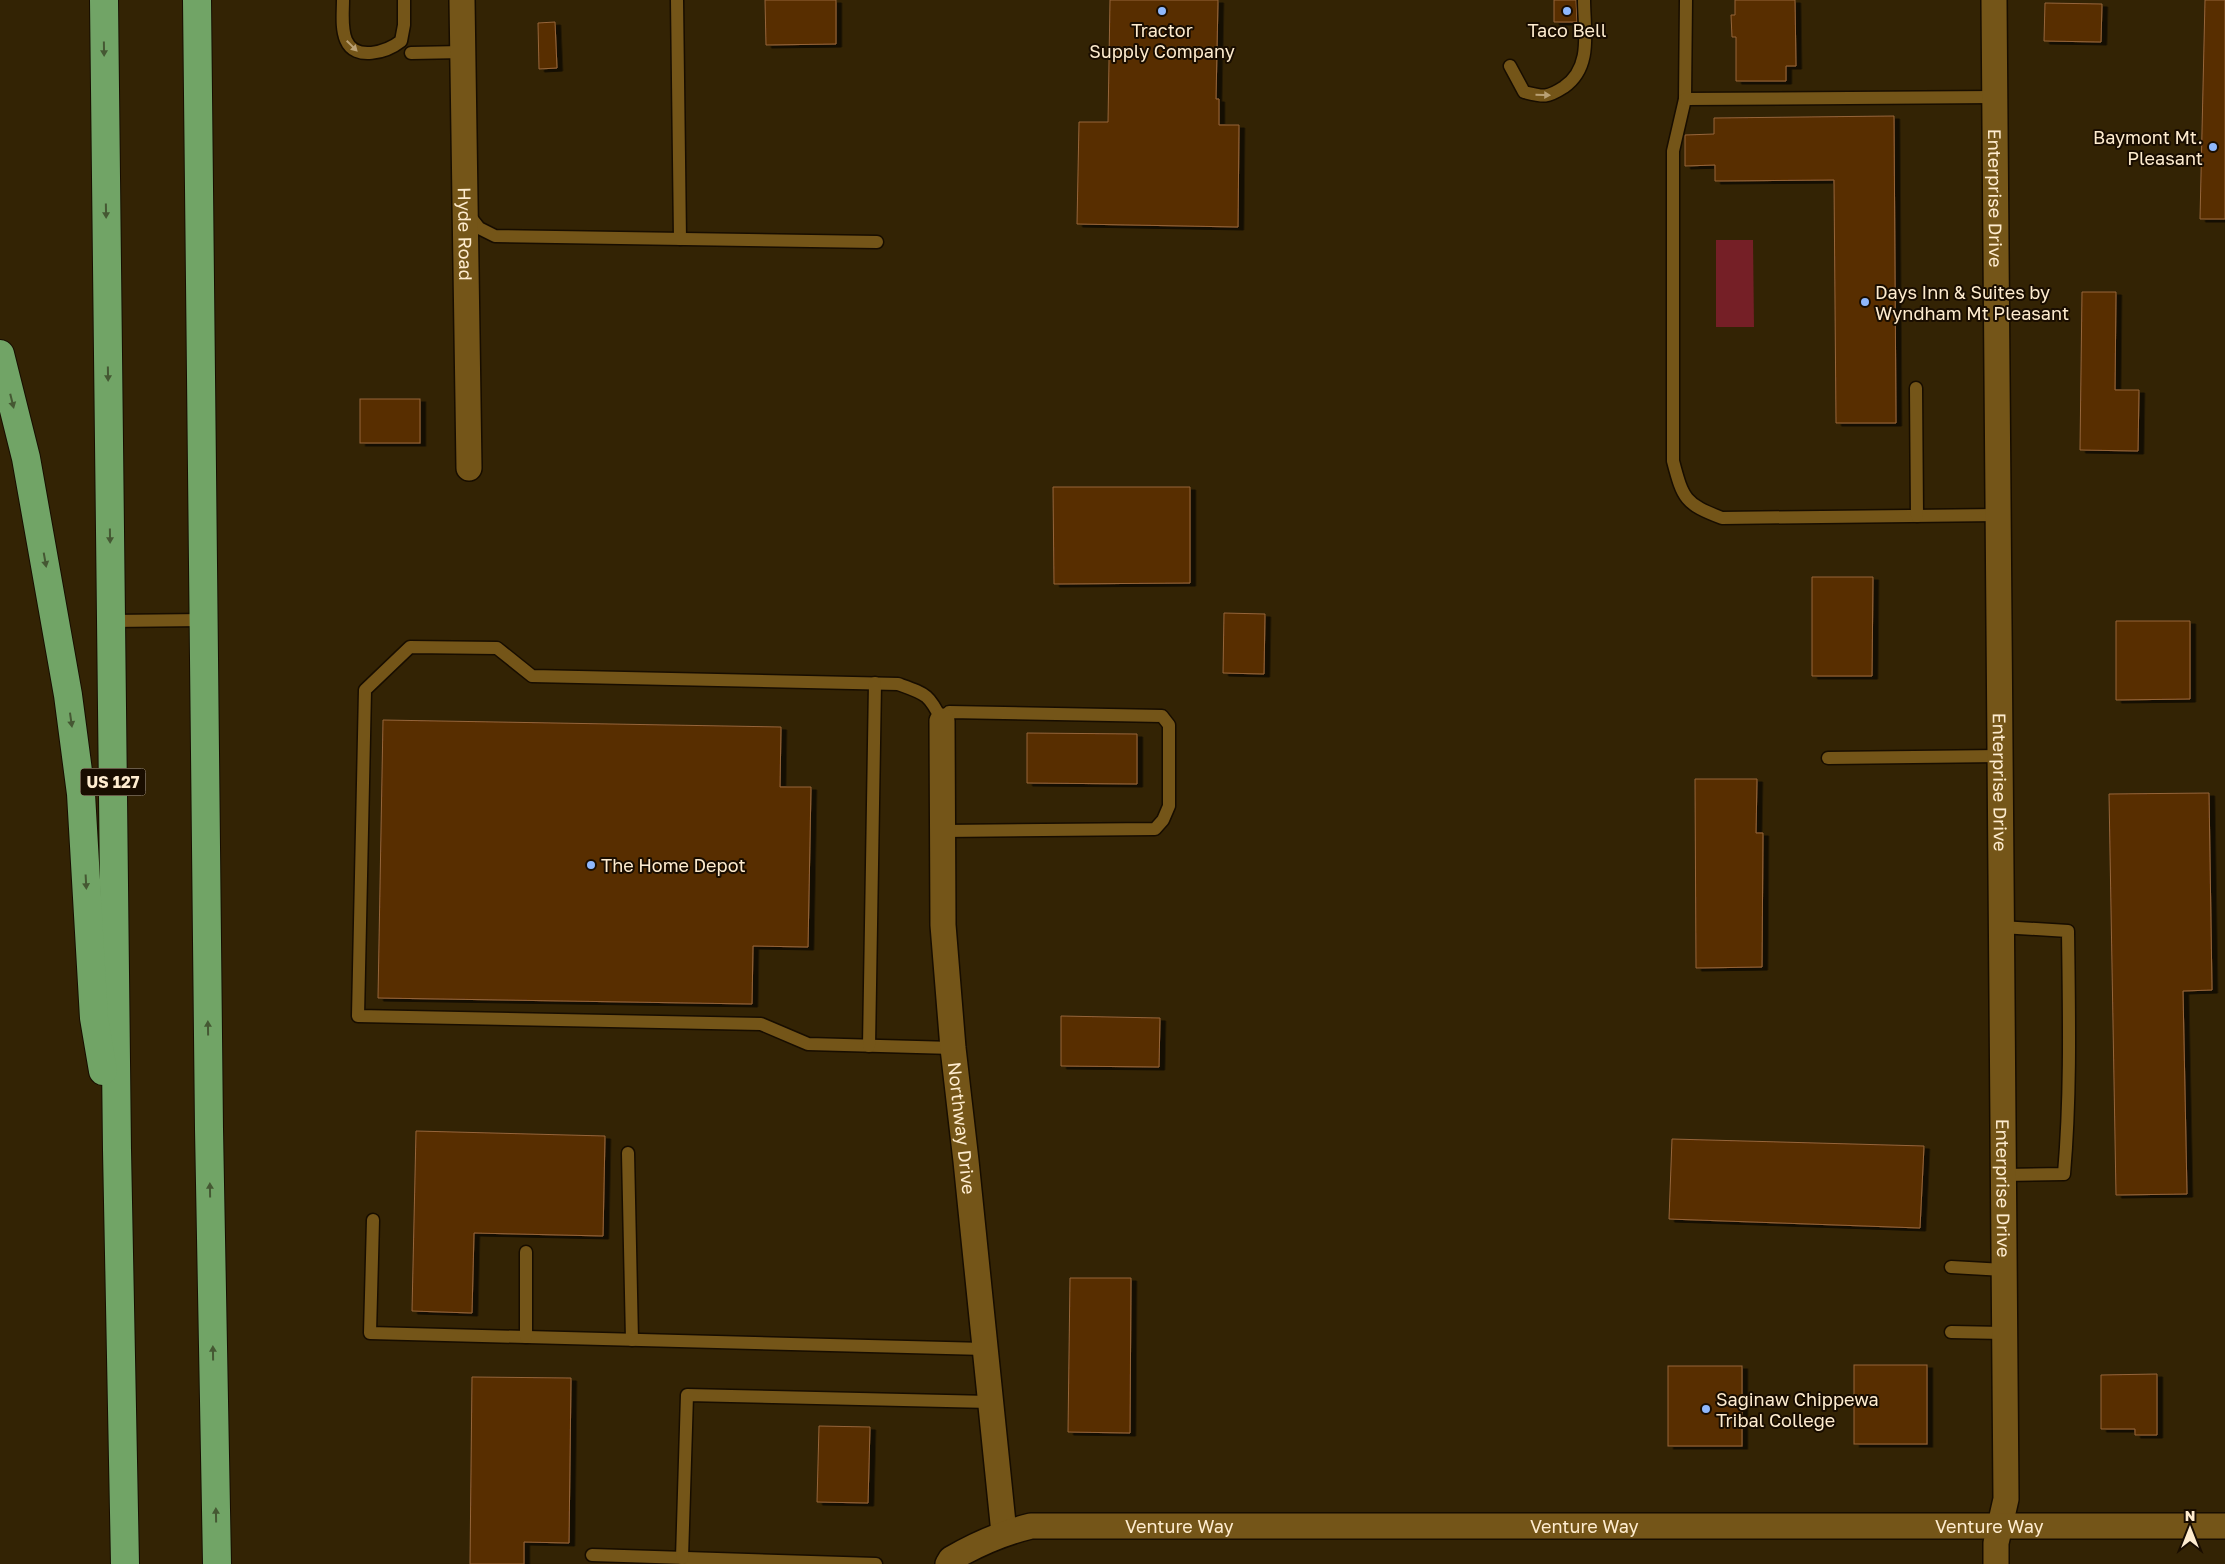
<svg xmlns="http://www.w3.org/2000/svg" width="2225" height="1564" viewBox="0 0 2225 1564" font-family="'Golos Text',sans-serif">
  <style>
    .green { fill: #751f26 }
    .building { fill: #592d00; stroke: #96653a; filter: url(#shadow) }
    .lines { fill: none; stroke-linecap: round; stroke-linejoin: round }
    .lane-casing { stroke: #170d00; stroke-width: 15 }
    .street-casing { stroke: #170d00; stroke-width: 28 }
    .highway-casing { stroke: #170d00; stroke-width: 30 }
    .lane { stroke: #745518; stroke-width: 12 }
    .street { stroke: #745518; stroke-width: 25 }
    .highway { stroke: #71a466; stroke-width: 28 }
    .oneway { fill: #b9a074 }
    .oneway2 { fill: #455833 }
    .poi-dot { fill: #8fb8fd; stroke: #190d00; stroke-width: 2 }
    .labels { text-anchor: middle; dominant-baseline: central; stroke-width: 4; stroke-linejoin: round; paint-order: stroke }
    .shield { fill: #190d00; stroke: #b9a991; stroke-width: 1 }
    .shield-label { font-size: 16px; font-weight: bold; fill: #feeccf }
    .poi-label { font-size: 18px; fill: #feeccf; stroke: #190d00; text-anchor: start }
    .street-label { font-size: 18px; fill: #feeccf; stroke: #190d00 }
  </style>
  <defs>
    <filter id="shadow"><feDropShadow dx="5.5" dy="3" stdDeviation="0" flood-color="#0009"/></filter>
  </defs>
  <rect width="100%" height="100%" fill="#332304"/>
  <polygon class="green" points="1716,240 1753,240 1754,327 1716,327"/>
  <g class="building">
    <polygon points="765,0 836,0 836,44 766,45"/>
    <polygon points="1110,0 1218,0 1216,99 1219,99 1219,125 1239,125 1238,227 1077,224 1079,122 1108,122"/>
    <polygon points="1554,0 1576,0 1577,22 1554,22"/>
    <polygon points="1735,0 1795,0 1796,66 1786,66 1786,81 1736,81 1736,37 1732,37 1731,15 1735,15"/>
    <polygon points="2205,0 2225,0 2225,219 2200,219"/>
    <polygon points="2045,3 2102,4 2101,42 2044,41"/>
    <polygon points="555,22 557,68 539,69 538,23"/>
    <polygon points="1894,116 1896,423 1836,423 1834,180 1715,181 1715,165 1685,166 1685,135 1714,134 1714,118"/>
    <polygon points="2082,292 2116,292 2115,390 2139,390 2138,451 2080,450"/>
    <rect x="360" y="399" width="60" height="44"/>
    <polygon points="1053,487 1190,487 1190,583 1054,584"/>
    <polygon points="1812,577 1873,577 1872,676 1812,676"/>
    <polygon points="1224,613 1265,614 1264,674 1223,673"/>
    <polygon points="2116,621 2190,621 2190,699 2116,700"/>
    <polygon points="383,720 781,727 780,787 811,787 808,947 753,946 752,1004 378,998"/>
    <polygon points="1027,733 1137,734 1137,784 1027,783"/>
    <polygon points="1695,779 1757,779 1756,833 1763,833 1762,967 1696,968"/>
    <polygon points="2209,793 2212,990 2183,991 2187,1194 2116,1195 2109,794"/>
    <polygon points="1061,1016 1160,1018 1159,1067 1061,1066"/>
    <polygon points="416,1131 605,1136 603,1236 474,1233 472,1313 412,1311"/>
    <polygon points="1672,1139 1924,1146 1920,1228 1669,1219"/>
    <polygon points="1070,1278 1131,1278 1130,1433 1068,1432"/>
    <rect x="1854" y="1365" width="73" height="79"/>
    <rect x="1668" y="1366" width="74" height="80"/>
    <polygon points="2157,1374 2157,1435 2135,1435 2135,1429 2101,1429 2101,1375"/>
    <polygon points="472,1377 571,1378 569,1543 524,1542 524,1564 470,1564"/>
    <polygon points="819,1426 870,1427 868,1503 817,1502"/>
  </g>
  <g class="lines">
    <defs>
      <g id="lane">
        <path d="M 343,0 C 343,13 341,28 346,40 C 355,62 387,52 401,41 L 404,25 L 404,0"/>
        <polyline points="677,0 680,239"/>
        <path d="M 1686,0 L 1685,99 L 1673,151 L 1673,461 C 1683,499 1685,504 1722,518 L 1998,515"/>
        <polyline points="411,53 463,52"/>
        <path d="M 1510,66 L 1524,92 C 1544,97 1547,98 1564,87 C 1593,67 1584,30 1584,0"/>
        <polyline points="1685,99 1995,97"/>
        <polyline points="468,214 479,228 495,236 877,242"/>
        <polyline points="1916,388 1917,516"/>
        <polyline points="111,621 204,620"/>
        <path d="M 942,721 C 929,694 926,694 898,684 L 532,676 L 497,648 L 410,647 L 365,690 L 358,1016 L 761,1024 L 808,1044 L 953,1048"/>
        <polyline points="942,721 949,712 1162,716 1169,725 1169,806 1163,820 1155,829 943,831"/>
        <polyline points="1828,758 2000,756"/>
        <path d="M 2001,927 L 2068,931 C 2069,1012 2071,1093 2064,1174 L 2003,1175"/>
        <polyline points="869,1046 875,683"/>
        <polyline points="628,1153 632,1340"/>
        <polyline points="373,1220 370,1333 985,1349"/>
        <polyline points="1951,1267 2004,1270"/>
        <polyline points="1951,1332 2004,1333"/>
        <polyline points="526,1337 526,1252"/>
        <polyline points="592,1555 876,1564"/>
        <polyline points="682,1558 687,1395 990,1402"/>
      </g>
      <g id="street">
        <path id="s1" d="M 462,0 L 469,468"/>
        <path id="s2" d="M 1994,0 L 2006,1499 L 1996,1543 L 1996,1564"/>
        <path id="s3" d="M 942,721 L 943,925 L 953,1048 L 966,1161 L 1004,1533"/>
        <path id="s4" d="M 948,1564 L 951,1559 C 977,1544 1002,1533 1031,1526 L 2225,1526"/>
      </g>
      <g id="highway">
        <polyline points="104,0 117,1150 125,1564"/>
        <polyline points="197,0 209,1129 217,1564"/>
        <polyline points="0,354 26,458 68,695 81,794 94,1018 103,1071"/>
      </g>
    </defs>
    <use href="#lane" class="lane-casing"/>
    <use href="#street" class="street-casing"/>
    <use href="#highway" class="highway-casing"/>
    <use href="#lane" class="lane"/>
    <use href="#street" class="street"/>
    <use href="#highway" class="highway"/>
  </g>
  <defs><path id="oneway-solid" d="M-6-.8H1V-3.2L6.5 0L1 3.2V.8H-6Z" transform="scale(1.25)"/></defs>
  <g class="oneway">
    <use href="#oneway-solid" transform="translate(352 46) rotate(45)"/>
    <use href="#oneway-solid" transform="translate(1543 95) rotate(1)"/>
  </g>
  <g class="oneway2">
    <use href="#oneway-solid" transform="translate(104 49) rotate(89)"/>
    <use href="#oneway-solid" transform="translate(106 211) rotate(89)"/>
    <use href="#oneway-solid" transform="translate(108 374) rotate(89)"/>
    <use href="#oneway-solid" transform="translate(12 401) rotate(76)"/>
    <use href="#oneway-solid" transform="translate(110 536) rotate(89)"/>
    <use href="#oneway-solid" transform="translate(45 560) rotate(80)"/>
    <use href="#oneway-solid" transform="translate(71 720) rotate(82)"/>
    <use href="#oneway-solid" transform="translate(86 882) rotate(87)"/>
    <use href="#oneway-solid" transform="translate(208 1028) rotate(-91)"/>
    <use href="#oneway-solid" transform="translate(210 1190) rotate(-91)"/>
    <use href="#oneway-solid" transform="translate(213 1353) rotate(-91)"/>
    <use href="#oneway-solid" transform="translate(216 1515) rotate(-91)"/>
  </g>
  <g class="poi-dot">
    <circle cx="1162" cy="11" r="5"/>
    <circle cx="1567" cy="11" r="5"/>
    <circle cx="2213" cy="147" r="5"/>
    <circle cx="1865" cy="302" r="5"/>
    <circle cx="591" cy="865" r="5"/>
    <circle cx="1706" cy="1409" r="5"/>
  </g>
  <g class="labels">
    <rect class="shield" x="80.5" y="768.5" width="65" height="27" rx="4"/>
    <g class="shield-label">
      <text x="113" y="782">US 127</text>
    </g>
    <g class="poi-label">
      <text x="1162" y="30" text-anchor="middle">Tractor<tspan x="1162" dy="21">Supply Company</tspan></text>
      <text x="1567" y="30" text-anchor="middle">Taco Bell</text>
      <text x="2203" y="137" text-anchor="end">Baymont Mt.<tspan x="2203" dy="21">Pleasant</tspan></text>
      <text x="1875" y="292">Days Inn &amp; Suites by<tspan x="1875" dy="21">Wyndham Mt Pleasant</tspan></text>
      <text x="601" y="865">The Home Depot</text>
      <text x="1716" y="1399">Saginaw Chippewa<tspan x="1716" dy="21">Tribal College</tspan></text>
    </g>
    <g class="street-label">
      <text stroke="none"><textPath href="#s2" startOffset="198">Enterprise Drive</textPath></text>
      <text stroke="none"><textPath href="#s1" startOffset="234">Hyde Road</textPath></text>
      <text stroke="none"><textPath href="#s2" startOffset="782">Enterprise Drive</textPath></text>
      <text stroke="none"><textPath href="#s3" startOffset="408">Northway Drive</textPath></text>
      <text stroke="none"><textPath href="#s2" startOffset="1188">Enterprise Drive</textPath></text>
      <text stroke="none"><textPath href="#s4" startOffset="646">Venture Way</textPath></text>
      <text stroke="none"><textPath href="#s4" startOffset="1051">Venture Way</textPath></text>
      <text stroke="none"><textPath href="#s4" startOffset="241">Venture Way</textPath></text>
    </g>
  </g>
  <g transform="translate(2190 1529)" stroke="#190d00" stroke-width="4" paint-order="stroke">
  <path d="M0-4L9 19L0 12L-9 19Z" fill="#feeccf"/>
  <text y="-8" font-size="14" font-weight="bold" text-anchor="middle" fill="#feeccf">N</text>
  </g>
</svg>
